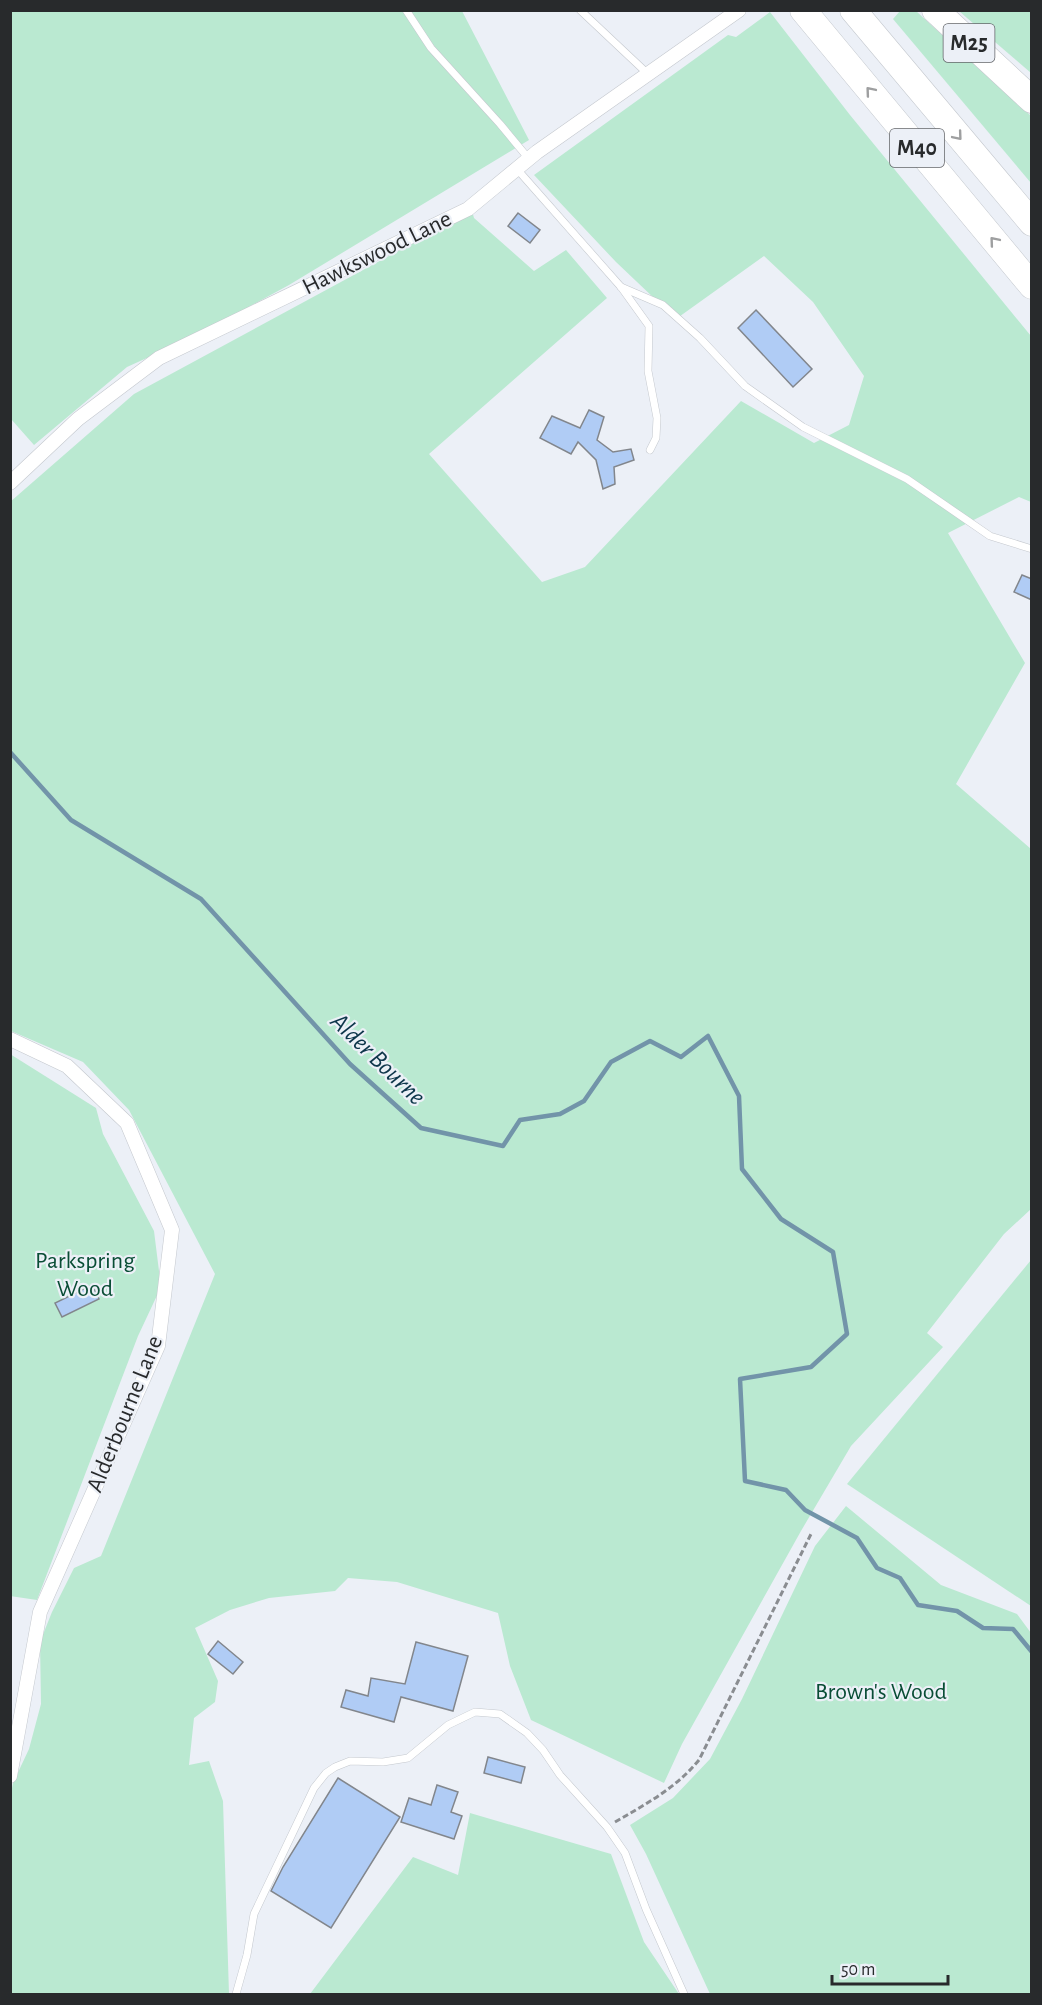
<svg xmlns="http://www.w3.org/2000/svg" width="1042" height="2005" viewBox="0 0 1042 2005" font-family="'Alegreya Sans',sans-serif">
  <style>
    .green { fill: #bae9d1 }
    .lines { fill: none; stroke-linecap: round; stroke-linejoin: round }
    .stream { stroke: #7294a9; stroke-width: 4.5 }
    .building { fill: #b0ccf5; stroke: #82868c; stroke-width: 1.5 }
    .lane-casing { stroke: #c4c8ce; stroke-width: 8 }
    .street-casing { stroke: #c4c8ce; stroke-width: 15 }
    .highway-casing { stroke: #c4c8ce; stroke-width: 27 }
    .path { stroke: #8a8d91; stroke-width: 3; stroke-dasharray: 6 3; stroke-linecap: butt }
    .lane { stroke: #fff; stroke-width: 7 }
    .street { stroke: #fff; stroke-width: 14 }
    .highway { stroke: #fff; stroke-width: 26 }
    .oneway { stroke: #9e9fa0 }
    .labels { text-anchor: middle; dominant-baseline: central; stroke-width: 4.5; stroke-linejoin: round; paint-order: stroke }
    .shield { fill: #ecf0f7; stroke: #636569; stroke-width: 1.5 }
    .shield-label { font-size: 22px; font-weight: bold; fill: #282a2c }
    .street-label { font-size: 24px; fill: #282a2c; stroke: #ecf0f7 }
    .park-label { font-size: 24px; fill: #094d35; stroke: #ecf0f7 }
    .water-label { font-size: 26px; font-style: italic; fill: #0d364a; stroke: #ecf0f7 }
  </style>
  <rect width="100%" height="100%" fill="#ecf0f7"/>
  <g class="green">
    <polygon points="11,11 462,11 529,140 289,285 193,337 127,367 34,445 11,419"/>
    <polygon points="900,11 916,11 1031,116 1031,183 893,19"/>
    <polygon points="959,11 1031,11 1031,73 967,18"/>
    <polygon points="770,12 850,115 1031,336 1031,502 1019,497 948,533 1025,663 956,784 1031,849 1031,1209 1004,1234 927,1333 943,1347 851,1446 801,1531 682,1744 664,1783 531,1720 510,1666 498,1613 397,1582 348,1578 335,1591 269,1598 230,1610 195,1628 218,1681 215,1702 194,1718 189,1765 209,1761 223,1801 229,1994 11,1994 11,1793 13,1783 29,1749 41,1704 40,1642 52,1612 74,1568 101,1556 215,1274 129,1110 83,1062 11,1031 10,502 134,394 472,211 474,218 534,271 566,250 607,298 429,454 542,582 585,567 741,401 814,443 849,425 864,376 813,302 764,256 676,319 616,262 534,175 728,35 736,37"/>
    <polygon points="10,1054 96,1108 103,1134 154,1231 161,1287 138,1336 37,1600 10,1596"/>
    <polygon points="1031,1260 1031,1606 847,1484"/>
    <polygon points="846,1506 941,1585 1017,1614 1031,1633 1031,1994 710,1994 646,1854 630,1825 673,1798 710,1759 742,1699 815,1546"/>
    <polygon points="470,1813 611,1854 644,1942 679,1994 310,1994 413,1857 458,1875"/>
  </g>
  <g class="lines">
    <polyline class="stream" points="10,752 71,820 201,899 350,1064 421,1128 503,1146 520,1120 560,1114 584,1101 611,1062 650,1041 681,1057 708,1036 739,1096 742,1169 781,1219 833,1252 847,1334 811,1367 740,1379 745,1481 786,1490 805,1510 857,1538 877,1568 900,1578 918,1605 957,1611 983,1628 1013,1629 1032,1652"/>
  </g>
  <g class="building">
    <polygon points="518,213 540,230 530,243 508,226"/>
    <polygon points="756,310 812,369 793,387 738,328"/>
    <polygon points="589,410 604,417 597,440 613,452 631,449 634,460 614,467 615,484 603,489 596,460 578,442 571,454 540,438 552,416 580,428"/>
    <polygon points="1022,575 1032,579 1032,600 1014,592"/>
    <polygon points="92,1285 99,1299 62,1317 55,1303"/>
    <polygon points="218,1641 243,1662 233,1674 208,1654"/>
    <polygon points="416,1642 468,1656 453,1711 401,1697 394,1722 341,1707 346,1690 368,1696 371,1678 405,1684"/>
    <polygon points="488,1757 525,1767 521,1783 484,1773"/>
    <polygon points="338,1778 400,1817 331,1928 271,1891 283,1867"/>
    <polygon points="437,1785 458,1792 451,1812 462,1816 454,1839 401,1822 409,1798 431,1805"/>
  </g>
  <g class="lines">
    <defs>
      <g id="lane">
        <polyline points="406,10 431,48 500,124 529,159"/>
        <polyline points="580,10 648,74"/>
        <polyline points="516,168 621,287 649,326 648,371 657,418 656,438 650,450"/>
        <polyline points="621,287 663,305 700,338 745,386 803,427 907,479 990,536 1032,549"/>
        <polyline points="236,1994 247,1955 254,1914 314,1788 326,1773 335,1767 350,1761 383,1762 408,1758 448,1725 475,1712 500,1714 527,1733 543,1750 560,1775 607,1827 625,1853 646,1909 684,1994"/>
      </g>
      <g id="street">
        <polyline points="10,483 78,419 159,358 468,209 537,152 739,10"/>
        <polyline points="10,1039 67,1066 127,1123 172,1230 158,1346 40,1612 10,1776"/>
      </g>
      <g id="highway">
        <polyline points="803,10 1032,286"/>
        <polyline points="853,10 1032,223"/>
        <polyline points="935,10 1032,100"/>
      </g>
    </defs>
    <use href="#lane" class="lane-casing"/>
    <use href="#street" class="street-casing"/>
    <use href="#highway" class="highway-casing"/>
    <path class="path" d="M 615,1822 C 646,1804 676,1788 699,1760 L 811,1534"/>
    <use href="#lane" class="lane"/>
    <use href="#street" class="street"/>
    <use href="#highway" class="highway"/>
  </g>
  <defs><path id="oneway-chevron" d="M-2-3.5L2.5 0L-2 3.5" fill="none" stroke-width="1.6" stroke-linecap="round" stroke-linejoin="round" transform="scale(1.5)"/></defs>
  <g class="oneway">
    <use href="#oneway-chevron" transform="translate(870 91) rotate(-130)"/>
    <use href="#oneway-chevron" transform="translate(958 136) rotate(50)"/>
    <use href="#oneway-chevron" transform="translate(994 241) rotate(-130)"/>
  </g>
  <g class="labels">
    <g class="shield">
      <rect x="943.5" y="24" width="51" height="38" rx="4.5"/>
      <rect x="890" y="129" width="54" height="38" rx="4.5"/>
    </g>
    <g class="shield-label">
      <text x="969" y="43">M25</text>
      <text x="917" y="148">M40</text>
    </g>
    <g class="street-label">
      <text transform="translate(377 253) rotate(-26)">Hawkswood Lane</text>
      <text transform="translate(125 1414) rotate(-68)">Alderbourne Lane</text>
    </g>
    <g class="park-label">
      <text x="85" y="1261">Parkspring<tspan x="85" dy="28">Wood</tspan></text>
      <text x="881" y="1692">Brown's Wood</text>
    </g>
    <g class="water-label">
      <text transform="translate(378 1059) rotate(44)">Alder Bourne</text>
    </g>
  </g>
  <rect width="1042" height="2005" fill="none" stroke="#282a2c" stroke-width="24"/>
  <path d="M832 1975v9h116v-9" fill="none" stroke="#282a2c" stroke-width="3"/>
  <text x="841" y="1975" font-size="18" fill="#282a2c" stroke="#ecf0f7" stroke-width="4.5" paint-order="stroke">50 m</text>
</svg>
